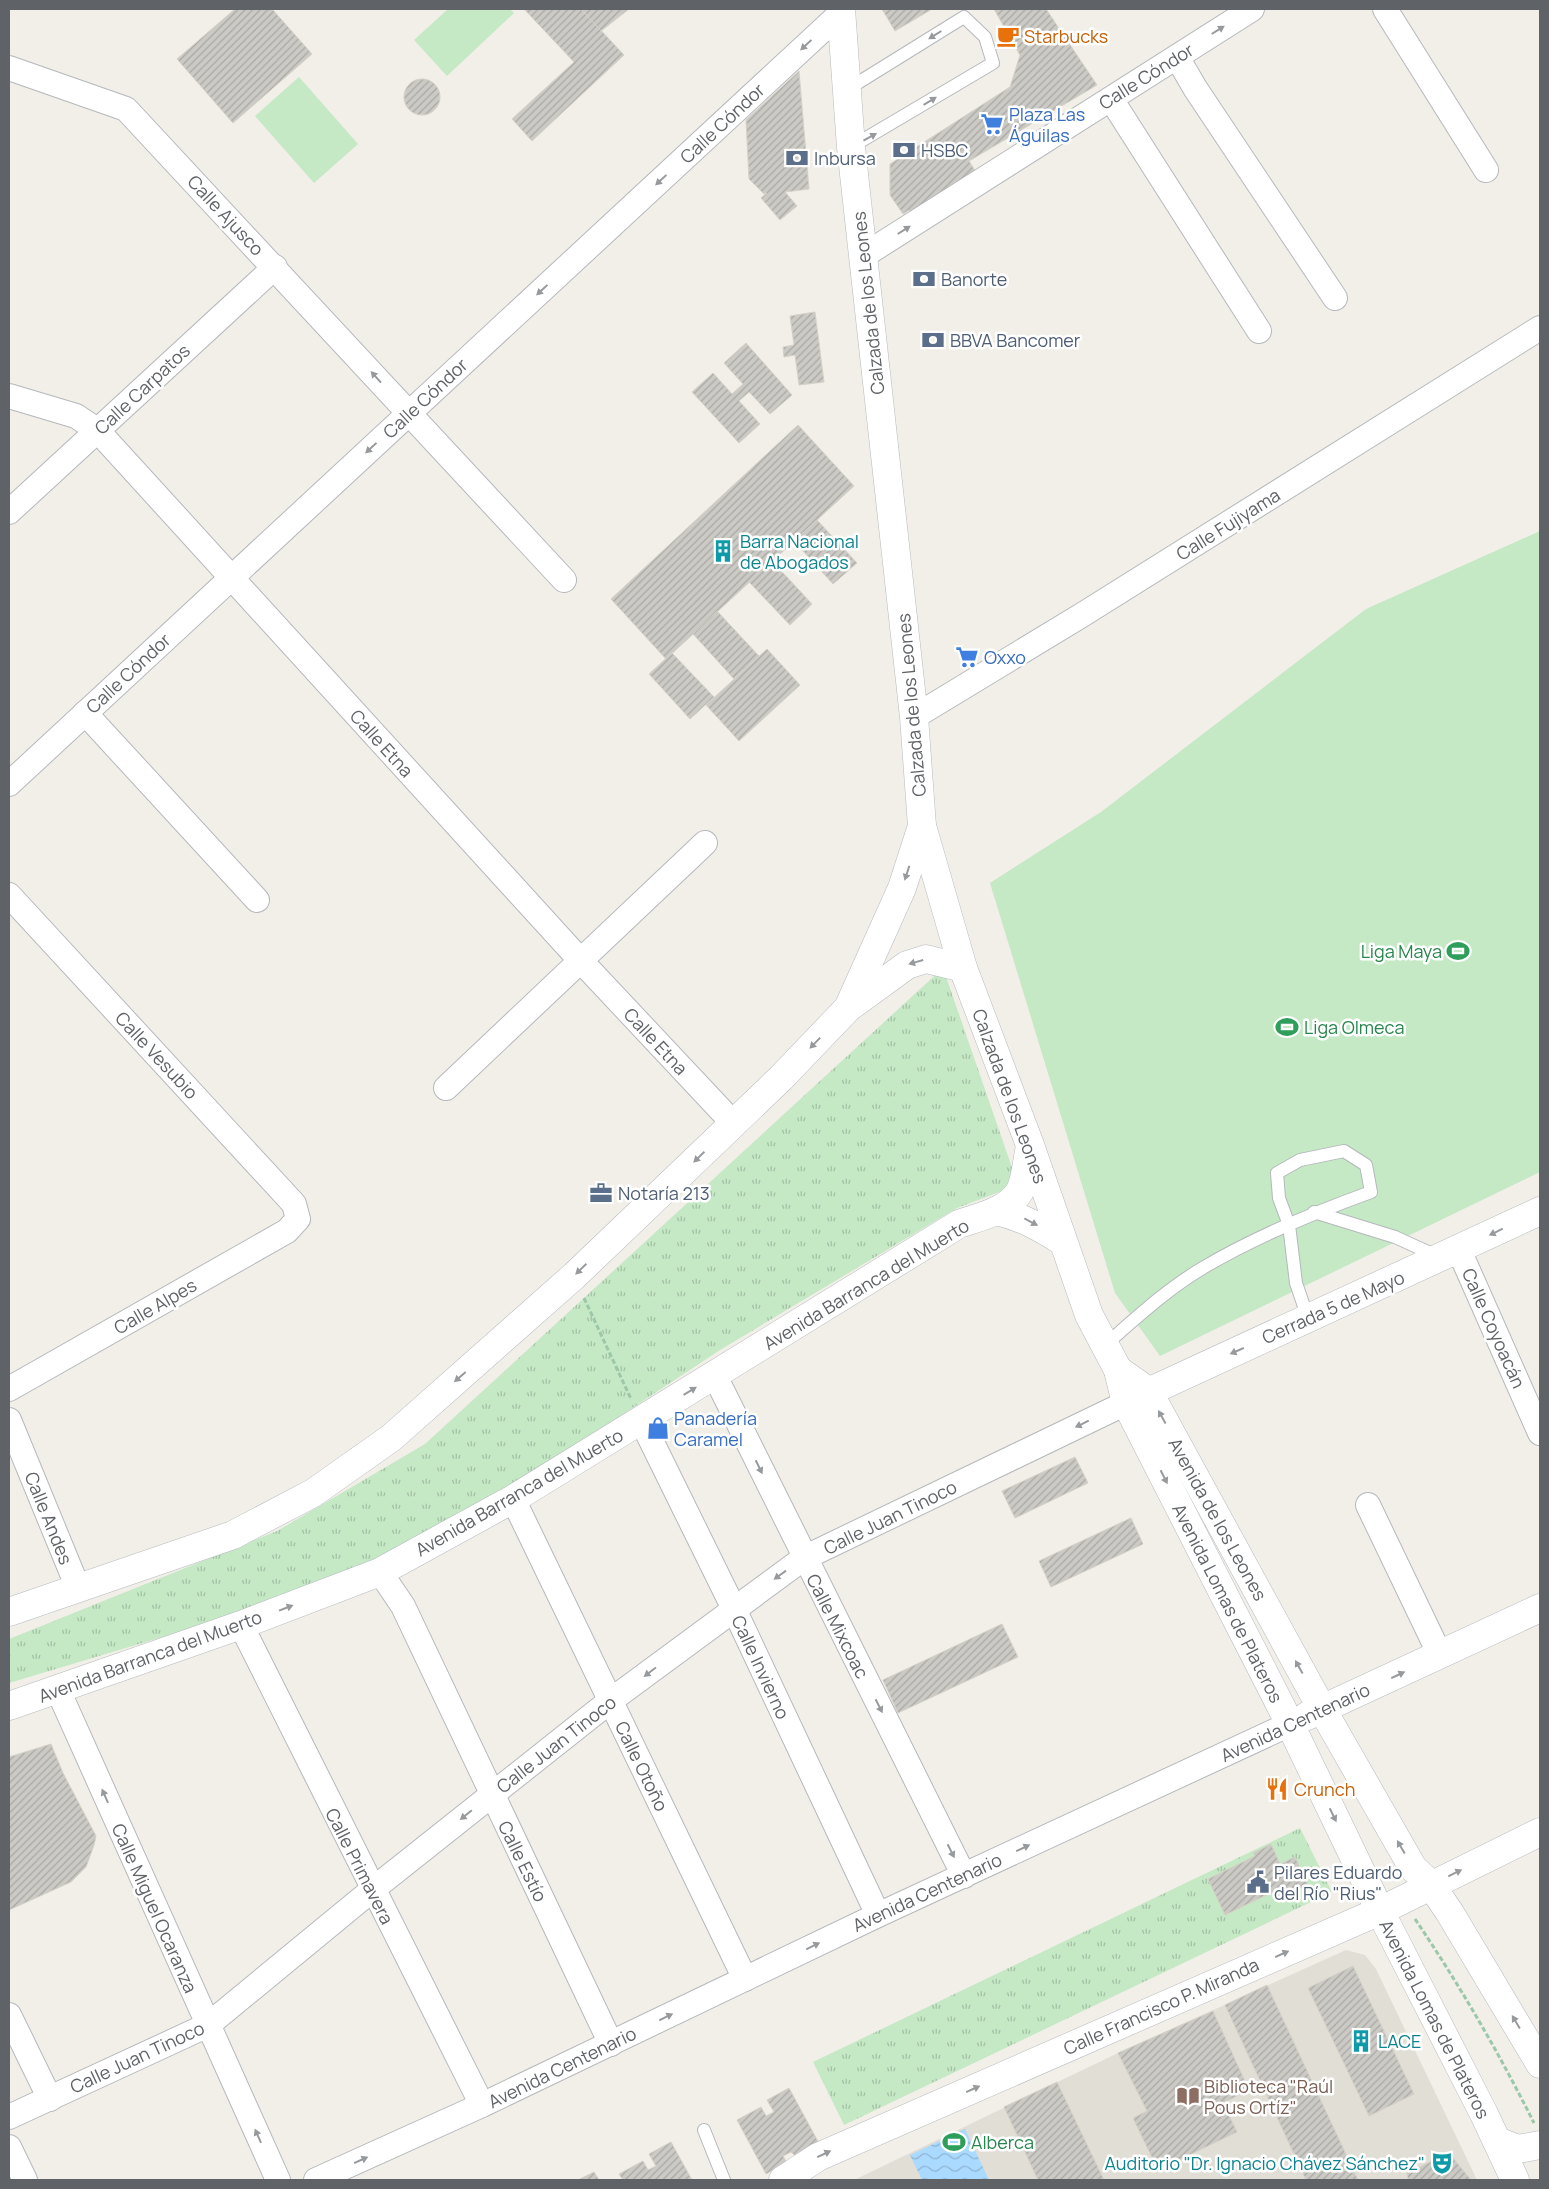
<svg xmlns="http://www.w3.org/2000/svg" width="1549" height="2189" viewBox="0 0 1549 2189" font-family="Manrope,sans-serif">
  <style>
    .education { fill: #e1ded6 }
    .grass { fill: url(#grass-tufts) }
    .garden { fill: #c5e8c5 }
    .water { fill: url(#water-waves) }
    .building { fill: url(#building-hatch); stroke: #d6d1c6 }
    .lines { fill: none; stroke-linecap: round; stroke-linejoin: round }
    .lane-casing { stroke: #b5b8bc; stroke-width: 14 }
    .street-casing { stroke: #b5b8bc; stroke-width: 26 }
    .secondary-casing { stroke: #b6babf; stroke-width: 29 }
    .path { stroke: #9cc7a9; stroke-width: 3; stroke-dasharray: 5 2.5; stroke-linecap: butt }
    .lane { stroke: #fff; stroke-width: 12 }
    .street { stroke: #fff; stroke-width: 24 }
    .secondary { stroke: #fff; stroke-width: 28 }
    .oneway { fill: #979a9d }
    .labels { text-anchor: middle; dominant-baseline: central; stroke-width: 5; stroke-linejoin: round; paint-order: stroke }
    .food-label { font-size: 18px; fill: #c56008; stroke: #fff; text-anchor: start }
    .street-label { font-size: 18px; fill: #5f6368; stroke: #fff }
    .shop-label { font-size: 18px; fill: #366cbe; stroke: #fff; text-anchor: start }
    .service-label { font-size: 18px; fill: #4e5e75; stroke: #fff; text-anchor: start }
    .culture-label { font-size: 18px; fill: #0d838f; stroke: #fff; text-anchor: start }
    .leisure-label { font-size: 18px; fill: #27864d; stroke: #fff; text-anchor: start }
    .education-label { font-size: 18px; fill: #785e54; stroke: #fff; text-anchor: start }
  </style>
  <defs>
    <pattern id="grass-tufts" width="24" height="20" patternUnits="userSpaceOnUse" patternTransform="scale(1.25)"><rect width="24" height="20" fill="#c5e8c5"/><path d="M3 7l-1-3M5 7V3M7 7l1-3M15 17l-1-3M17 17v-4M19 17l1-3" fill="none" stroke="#a3c0a4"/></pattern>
    <pattern id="water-waves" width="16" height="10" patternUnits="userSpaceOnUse" patternTransform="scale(1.25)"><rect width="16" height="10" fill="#aadaff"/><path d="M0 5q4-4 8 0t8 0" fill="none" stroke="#8eb4d2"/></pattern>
    <pattern id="building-hatch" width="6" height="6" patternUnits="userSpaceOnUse" patternTransform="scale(1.25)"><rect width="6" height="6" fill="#cccac5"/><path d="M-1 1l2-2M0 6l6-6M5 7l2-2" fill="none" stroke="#a9a8a4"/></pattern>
  </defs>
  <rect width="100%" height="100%" fill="#f1efe8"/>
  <polygon class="education" points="1346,1950 1365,1955 1376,1969 1477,2180 854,2180 1118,2053"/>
  <g class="grass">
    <polygon points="943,968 1018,1185 957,1208 720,1350 513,1487 404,1547 239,1614 9,1683 9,1639 277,1531 425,1444"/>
    <polygon points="1300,1828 1332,1892 844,2125 813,2062"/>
  </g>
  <g class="garden">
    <polygon points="448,9 510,9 514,13 447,76 414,40"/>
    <polygon points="299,77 358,144 314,183 255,116"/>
    <polygon points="1540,531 1540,1172 1160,1356 1115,1293 990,883 1101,812 1366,609"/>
  </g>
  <polygon class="water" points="965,2129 989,2180 922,2180 910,2155"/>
  <g class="building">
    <polygon points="235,9 272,9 312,54 233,123 177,59"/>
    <polygon points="524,9 581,9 624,55 532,141 512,119 574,62"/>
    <polygon points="581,9 629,9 601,31"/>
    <polygon points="882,9 932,9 895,31"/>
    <polygon points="994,9 1046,9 1097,85 969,161 977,174 912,215 909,210 903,214 890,195 890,164 1010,87 1020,55"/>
    <polygon points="799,71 809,189 785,192 797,206 780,220 761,198 767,193 764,194 749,179 746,120"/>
    <circle cx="422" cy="97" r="18"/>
    <polygon points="815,312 824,382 799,385 795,355 784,357 783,347 794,345 790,316"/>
    <polygon points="746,343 792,395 770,414 749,392 739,401 760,424 739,443 692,392 713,373 732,394 743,384 724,363"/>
    <polygon points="798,425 854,486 666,659 611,599"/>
    <polygon points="817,520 857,563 833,584 794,541"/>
    <polygon points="772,561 812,604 790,625 749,582"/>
    <polygon points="717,611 759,656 734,679 693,634"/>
    <polygon points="767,649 800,685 739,741 706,705"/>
    <polygon points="672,653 714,697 690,719 649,674"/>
    <polygon points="1075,1457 1088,1483 1015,1518 1002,1491"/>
    <polygon points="1131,1518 1143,1544 1051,1587 1039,1561"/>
    <polygon points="1002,1624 1018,1657 898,1713 883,1680"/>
    <polygon points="51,1744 63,1773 96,1836 94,1845 86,1867 71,1882 9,1910 9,1757"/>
    <polygon points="1271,1844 1280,1864 1295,1857 1308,1885 1287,1895 1283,1887 1225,1915 1208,1879 1255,1856 1253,1853"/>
    <polygon points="1353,1966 1414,2094 1369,2116 1308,1988"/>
    <polygon points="1267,1985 1358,2180 1306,2180 1225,2005"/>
    <polygon points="1213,2011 1249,2090 1223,2103 1237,2132 1158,2170 1133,2118 1147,2111 1118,2053"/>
    <polygon points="1057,2082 1104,2180 1038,2180 1004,2107"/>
    <polygon points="789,2088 821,2147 799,2159 791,2152 783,2156 787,2163 766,2174 737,2120 761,2107 766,2116 774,2112 767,2100"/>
    <polygon points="671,2142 692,2180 623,2180 619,2174 643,2161 648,2170 656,2166 649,2154"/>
    <polygon points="1449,2153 1471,2180 1408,2180 1407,2173"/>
    <polygon points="594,2172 599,2180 578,2180"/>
  </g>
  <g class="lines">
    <defs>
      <g id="lane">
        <polyline points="848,89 964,17 985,37 993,63 851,147"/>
        <polyline points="1314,1212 1395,1237 1439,1257"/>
        <path d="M 1105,1345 C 1135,1319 1166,1290 1201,1269 C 1254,1237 1313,1213 1371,1192 L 1366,1165 L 1344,1151 L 1300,1160 L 1277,1173 L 1279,1198 L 1289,1225 L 1296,1283 L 1308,1318"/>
        <polyline points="704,2130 724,2180"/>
      </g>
      <g id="street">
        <polyline points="1385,9 1486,170"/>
        <polyline points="1177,57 1195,88 1335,298"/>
        <polyline points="9,68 126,109 564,580"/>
        <polyline points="1111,99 1259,331"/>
        <polyline points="863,256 1252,9"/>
        <polyline points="9,396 76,416 97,430 581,961 734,1124"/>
        <polyline points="9,512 275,267"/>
        <polyline points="85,713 257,900"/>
        <polyline points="914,717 1082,615 1540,328"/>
        <polyline points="9,784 842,12"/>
        <polyline points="9,895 294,1204 298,1219 287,1231 9,1389"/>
        <polyline points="446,1088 705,843"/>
        <polyline points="1459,1250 1540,1433"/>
        <polyline points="715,1376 964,1876"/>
        <polyline points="9,1420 78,1588"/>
        <polyline points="641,1420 734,1609 878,1915"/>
        <polyline points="513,1499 745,1979"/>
        <polyline points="1368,1505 1440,1655"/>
        <polyline points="380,1572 403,1606 611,2044"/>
        <polyline points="241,1625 482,2105"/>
        <polyline points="58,1690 278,2180"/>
        <polyline points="9,2015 50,2099"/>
        <polyline points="9,2117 208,2025 372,1890 610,1701 804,1558 1126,1403"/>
        <polyline points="9,2147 25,2180"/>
        <polyline points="316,2180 482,2105 878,1915 1290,1724"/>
      </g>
      <g id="secondary">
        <polyline points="841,9 851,147 914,717 922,826 963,968 1030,1145 1089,1315 1118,1370 1126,1403 1290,1724 1380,1911 1484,2114 1515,2180"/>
        <polyline points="849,1006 902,888 922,826"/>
        <path d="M 996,1211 C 1021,1216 1041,1228 1062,1241"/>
        <polyline points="1118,1370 1148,1391 1322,1709 1413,1868 1431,1885 1450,1913 1540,2064"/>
        <polyline points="1131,1400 1540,1211"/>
        <polyline points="9,1612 233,1535 313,1493 391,1438 574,1276 781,1078 848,1008 907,965 926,959 963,968"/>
        <path d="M 9,1706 L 241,1625 L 380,1572 L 513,1499 L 959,1224 C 979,1217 1014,1210 1022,1186 C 1026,1174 1027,1160 1030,1147"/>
        <polyline points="1307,1716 1540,1608"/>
        <polyline points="1497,2141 1518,2149 1540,2145"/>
        <polyline points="783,2180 818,2157 1380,1911 1540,1832"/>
      </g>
    </defs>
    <use href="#lane" class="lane-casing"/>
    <use href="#street" class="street-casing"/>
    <use href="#secondary" class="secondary-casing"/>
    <g class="path">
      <polyline points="584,1298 631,1399"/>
      <path d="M 1415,1919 C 1459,1984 1499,2053 1534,2123"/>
    </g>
    <use href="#lane" class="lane"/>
    <use href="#street" class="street"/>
    <use href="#secondary" class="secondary"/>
  </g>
  <defs><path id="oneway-solid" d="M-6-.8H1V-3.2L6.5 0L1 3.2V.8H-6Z" transform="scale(1.25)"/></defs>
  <g class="oneway">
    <use href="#oneway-solid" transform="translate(1218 30) rotate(-32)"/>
    <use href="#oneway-solid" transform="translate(935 35) rotate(148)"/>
    <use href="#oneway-solid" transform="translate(806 45) rotate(137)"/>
    <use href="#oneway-solid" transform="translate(930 101) rotate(-31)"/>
    <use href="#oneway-solid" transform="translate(870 137) rotate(-29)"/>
    <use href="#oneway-solid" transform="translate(661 180) rotate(137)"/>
    <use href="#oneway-solid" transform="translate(904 230) rotate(-32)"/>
    <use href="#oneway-solid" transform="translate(542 290) rotate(137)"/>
    <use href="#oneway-solid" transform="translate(376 377) rotate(-132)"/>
    <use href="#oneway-solid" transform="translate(371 448) rotate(137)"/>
    <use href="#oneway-solid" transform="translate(907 873) rotate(108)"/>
    <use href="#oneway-solid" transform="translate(916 962) rotate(164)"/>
    <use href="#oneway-solid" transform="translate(815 1043) rotate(134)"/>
    <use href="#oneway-solid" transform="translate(699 1157) rotate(136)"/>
    <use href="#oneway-solid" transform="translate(1031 1222) rotate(28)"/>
    <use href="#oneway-solid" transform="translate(1496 1232) rotate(154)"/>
    <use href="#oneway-solid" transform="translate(581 1269) rotate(136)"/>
    <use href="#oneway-solid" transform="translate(1237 1351) rotate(156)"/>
    <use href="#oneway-solid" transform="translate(460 1377) rotate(139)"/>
    <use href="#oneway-solid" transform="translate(690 1391) rotate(-31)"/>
    <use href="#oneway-solid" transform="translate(1162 1417) rotate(-119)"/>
    <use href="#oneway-solid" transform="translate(1082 1424) rotate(154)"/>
    <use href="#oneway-solid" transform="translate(759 1467) rotate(64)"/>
    <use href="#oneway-solid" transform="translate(1164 1477) rotate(63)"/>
    <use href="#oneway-solid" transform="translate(780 1575) rotate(144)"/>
    <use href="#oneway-solid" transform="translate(286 1608) rotate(-21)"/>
    <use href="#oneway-solid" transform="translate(1299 1667) rotate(-119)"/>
    <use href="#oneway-solid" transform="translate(650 1672) rotate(143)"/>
    <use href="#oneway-solid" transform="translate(1398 1675) rotate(-25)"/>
    <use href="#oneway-solid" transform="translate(879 1706) rotate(63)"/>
    <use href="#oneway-solid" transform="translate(105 1796) rotate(-114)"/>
    <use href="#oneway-solid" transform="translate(466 1815) rotate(141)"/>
    <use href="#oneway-solid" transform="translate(1333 1815) rotate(64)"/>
    <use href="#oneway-solid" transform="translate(1401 1847) rotate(-120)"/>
    <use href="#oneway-solid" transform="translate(1023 1848) rotate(-25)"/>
    <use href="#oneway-solid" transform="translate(951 1851) rotate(63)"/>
    <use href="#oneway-solid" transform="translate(1455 1873) rotate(-26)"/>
    <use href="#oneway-solid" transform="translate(813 1946) rotate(-26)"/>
    <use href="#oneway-solid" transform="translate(1282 1954) rotate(-24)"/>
    <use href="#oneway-solid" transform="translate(666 2017) rotate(-26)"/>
    <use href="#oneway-solid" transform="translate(1516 2022) rotate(-121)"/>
    <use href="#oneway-solid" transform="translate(973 2089) rotate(-24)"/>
    <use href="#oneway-solid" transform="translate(258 2136) rotate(-114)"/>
    <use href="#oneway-solid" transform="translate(824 2154) rotate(-25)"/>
    <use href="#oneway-solid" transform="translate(361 2160) rotate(-24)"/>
  </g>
  <defs>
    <symbol id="cafe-bare" viewBox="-9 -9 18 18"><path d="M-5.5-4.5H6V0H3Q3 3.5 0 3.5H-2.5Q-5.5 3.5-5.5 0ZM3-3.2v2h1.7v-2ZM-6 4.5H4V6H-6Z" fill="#e8710a" stroke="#fff" stroke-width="2.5" paint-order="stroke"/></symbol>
    <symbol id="supermarket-bare" viewBox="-9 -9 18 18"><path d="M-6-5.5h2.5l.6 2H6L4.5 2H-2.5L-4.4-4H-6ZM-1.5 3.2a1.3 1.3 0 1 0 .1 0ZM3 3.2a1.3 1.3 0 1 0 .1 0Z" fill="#3f7fe0" stroke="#fff" stroke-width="2.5" paint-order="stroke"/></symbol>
    <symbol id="bank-bare" viewBox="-9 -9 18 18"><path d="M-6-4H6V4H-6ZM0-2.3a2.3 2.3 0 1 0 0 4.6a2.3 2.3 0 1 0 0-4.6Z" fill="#5c6f8a" stroke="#fff" stroke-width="2.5" paint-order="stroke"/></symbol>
    <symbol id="building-bare" viewBox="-9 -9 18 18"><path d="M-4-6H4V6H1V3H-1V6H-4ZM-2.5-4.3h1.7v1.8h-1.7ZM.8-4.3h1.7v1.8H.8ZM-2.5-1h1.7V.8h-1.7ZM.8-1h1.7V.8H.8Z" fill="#0f9aa8" stroke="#fff" stroke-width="2.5" paint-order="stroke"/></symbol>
    <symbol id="stadium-bare" viewBox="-9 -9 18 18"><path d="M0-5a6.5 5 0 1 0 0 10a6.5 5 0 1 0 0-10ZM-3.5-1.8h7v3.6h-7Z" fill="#2e9e5b" stroke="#fff" stroke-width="2.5" paint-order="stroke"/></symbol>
    <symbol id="office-bare" viewBox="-9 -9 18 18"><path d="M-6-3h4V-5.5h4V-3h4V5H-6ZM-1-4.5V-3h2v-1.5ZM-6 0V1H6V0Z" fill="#5c6f8a" stroke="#fff" stroke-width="2.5" paint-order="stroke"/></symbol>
    <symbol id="shop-bare" viewBox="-9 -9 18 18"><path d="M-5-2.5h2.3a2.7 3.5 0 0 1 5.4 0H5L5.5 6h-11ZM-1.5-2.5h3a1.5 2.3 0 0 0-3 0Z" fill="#3f7fe0" stroke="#fff" stroke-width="2.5" paint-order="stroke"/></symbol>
    <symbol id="restaurant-bare" viewBox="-9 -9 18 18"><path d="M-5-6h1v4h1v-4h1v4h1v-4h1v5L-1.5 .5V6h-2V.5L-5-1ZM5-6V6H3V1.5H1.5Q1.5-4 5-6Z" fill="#e8710a" stroke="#fff" stroke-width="2.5" paint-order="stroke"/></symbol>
    <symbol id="civic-bare" viewBox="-9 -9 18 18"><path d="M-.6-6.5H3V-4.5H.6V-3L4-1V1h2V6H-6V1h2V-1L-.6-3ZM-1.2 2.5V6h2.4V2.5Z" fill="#5c6f8a" stroke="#fff" stroke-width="2.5" paint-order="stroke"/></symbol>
    <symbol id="library-bare" viewBox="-9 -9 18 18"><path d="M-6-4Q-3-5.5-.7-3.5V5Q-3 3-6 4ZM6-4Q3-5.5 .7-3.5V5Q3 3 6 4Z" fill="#8d6e63" stroke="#fff" stroke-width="2.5" paint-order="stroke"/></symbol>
    <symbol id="theatre-bare" viewBox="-9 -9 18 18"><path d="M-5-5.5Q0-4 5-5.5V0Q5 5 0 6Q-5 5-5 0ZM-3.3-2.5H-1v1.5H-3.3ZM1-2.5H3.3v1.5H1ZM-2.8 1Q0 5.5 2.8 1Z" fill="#0f9aa8" stroke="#fff" stroke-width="2.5" paint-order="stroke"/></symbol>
  </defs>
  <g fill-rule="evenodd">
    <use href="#cafe-bare" x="992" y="20" width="32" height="32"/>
    <use href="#supermarket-bare" x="976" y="108" width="32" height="32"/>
    <use href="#bank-bare" x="888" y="134" width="32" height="32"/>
    <use href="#bank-bare" x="781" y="142" width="32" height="32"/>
    <use href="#bank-bare" x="908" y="263" width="32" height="32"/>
    <use href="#bank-bare" x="917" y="324" width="32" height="32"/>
    <use href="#building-bare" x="707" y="535" width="32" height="32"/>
    <use href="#supermarket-bare" x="951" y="641" width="32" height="32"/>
    <use href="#stadium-bare" x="1442" y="935" width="32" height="32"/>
    <use href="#stadium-bare" x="1271" y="1011" width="32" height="32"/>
    <use href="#office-bare" x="585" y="1177" width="32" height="32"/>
    <use href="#shop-bare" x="642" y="1412" width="32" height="32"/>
    <use href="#restaurant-bare" x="1261" y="1773" width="32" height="32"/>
    <use href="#civic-bare" x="1242" y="1866" width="32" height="32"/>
    <use href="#building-bare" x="1345" y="2025" width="32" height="32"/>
    <use href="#library-bare" x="1172" y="2080" width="32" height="32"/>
    <use href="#stadium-bare" x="938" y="2126" width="32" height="32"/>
    <use href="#theatre-bare" x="1426" y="2147" width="32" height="32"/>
  </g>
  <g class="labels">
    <g class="food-label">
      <text x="1024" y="36">Starbucks</text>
      <text x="1294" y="1789">Crunch</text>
    </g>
    <g class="street-label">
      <text transform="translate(1146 76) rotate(-32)">Calle Cóndor</text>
      <text transform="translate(722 123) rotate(-43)">Calle Cóndor</text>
      <text transform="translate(226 215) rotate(47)">Calle Ajusco</text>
      <text transform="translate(868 303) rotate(-96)">Calzada de los Leones</text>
      <text transform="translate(142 389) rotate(-43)">Calle Carpatos</text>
      <text transform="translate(425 398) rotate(-43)">Calle Cóndor</text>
      <text transform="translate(1228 524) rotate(-32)">Calle Fujiyama</text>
      <text transform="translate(128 673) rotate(-43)">Calle Cóndor</text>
      <text transform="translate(911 705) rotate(-95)">Calzada de los Leones</text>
      <text transform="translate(382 743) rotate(48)">Calle Etna</text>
      <text transform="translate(656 1041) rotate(47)">Calle Etna</text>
      <text transform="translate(157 1055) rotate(47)">Calle Vesubio</text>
      <text transform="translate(1010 1096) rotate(70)">Calzada de los Leones</text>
      <text transform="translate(866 1284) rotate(-31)">Avenida Barranca del Muerto</text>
      <text transform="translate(155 1306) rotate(-30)">Calle Alpes</text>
      <text transform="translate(1333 1307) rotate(-24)">Cerrada 5 de Mayo</text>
      <text transform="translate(1494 1328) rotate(66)">Calle Coyoacán</text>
      <text transform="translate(519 1492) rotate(-30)">Avenida Barranca del Muerto</text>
      <text transform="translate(890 1517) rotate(-26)">Calle Juan Tinoco</text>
      <text transform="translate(49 1518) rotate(68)">Calle Andes</text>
      <text transform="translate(1218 1519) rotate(61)">Avenida de los Leones</text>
      <text transform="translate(1228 1603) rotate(63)">Avenida Lomas de Plateros</text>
      <text transform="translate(838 1626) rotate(63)">Calle Mixcoac</text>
      <text transform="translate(150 1656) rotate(-20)">Avenida Barranca del Muerto</text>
      <text transform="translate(761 1667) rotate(65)">Calle Invierno</text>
      <text transform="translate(1295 1722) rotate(-25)">Avenida Centenario</text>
      <text transform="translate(556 1744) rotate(-38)">Calle Juan Tinoco</text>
      <text transform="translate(642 1766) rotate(64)">Calle Otoño</text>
      <text transform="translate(523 1861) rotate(64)">Calle Estío</text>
      <text transform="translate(360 1866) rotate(63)">Calle Primavera</text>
      <text transform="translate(927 1892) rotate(-25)">Avenida Centenario</text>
      <text transform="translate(155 1908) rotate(66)">Calle Miguel Ocaranza</text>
      <text transform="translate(1161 2006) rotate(-24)">Calle Francisco P. Miranda</text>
      <text transform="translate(1435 2019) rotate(63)">Avenida Lomas de Plateros</text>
      <text transform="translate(137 2057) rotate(-25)">Calle Juan Tinoco</text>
      <text transform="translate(562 2067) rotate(-26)">Avenida Centenario</text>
    </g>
    <g class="shop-label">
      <text x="1009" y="114">Plaza Las<tspan x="1009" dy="21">Águilas</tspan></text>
      <text x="984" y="657">Oxxo</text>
      <text x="674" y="1418">Panadería<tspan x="674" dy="21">Caramel</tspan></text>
    </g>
    <g class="service-label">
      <text x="921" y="150">HSBC</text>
      <text x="814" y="158">Inbursa</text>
      <text x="941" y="279">Banorte</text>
      <text x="950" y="340">BBVA Bancomer</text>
      <text x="618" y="1193">Notaría 213</text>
      <text x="1274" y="1872">Pilares Eduardo<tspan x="1274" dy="21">del Río "Rius"</tspan></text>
    </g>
    <g class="culture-label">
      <text x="740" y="541">Barra Nacional<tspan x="740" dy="21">de Abogados</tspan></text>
      <text x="1378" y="2041">LACE</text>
      <text x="1425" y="2163" text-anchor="end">Auditorio "Dr. Ignacio Chávez Sánchez"</text>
    </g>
    <g class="leisure-label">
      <text x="1442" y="951" text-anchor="end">Liga Maya</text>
      <text x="1304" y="1027">Liga Olmeca</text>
      <text x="971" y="2142">Alberca</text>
    </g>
    <g class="education-label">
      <text x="1204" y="2086">Biblioteca "Raúl<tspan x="1204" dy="21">Pous Ortíz"</tspan></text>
    </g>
  </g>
  <rect width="1549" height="2189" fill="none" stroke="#5f6368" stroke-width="20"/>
</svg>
